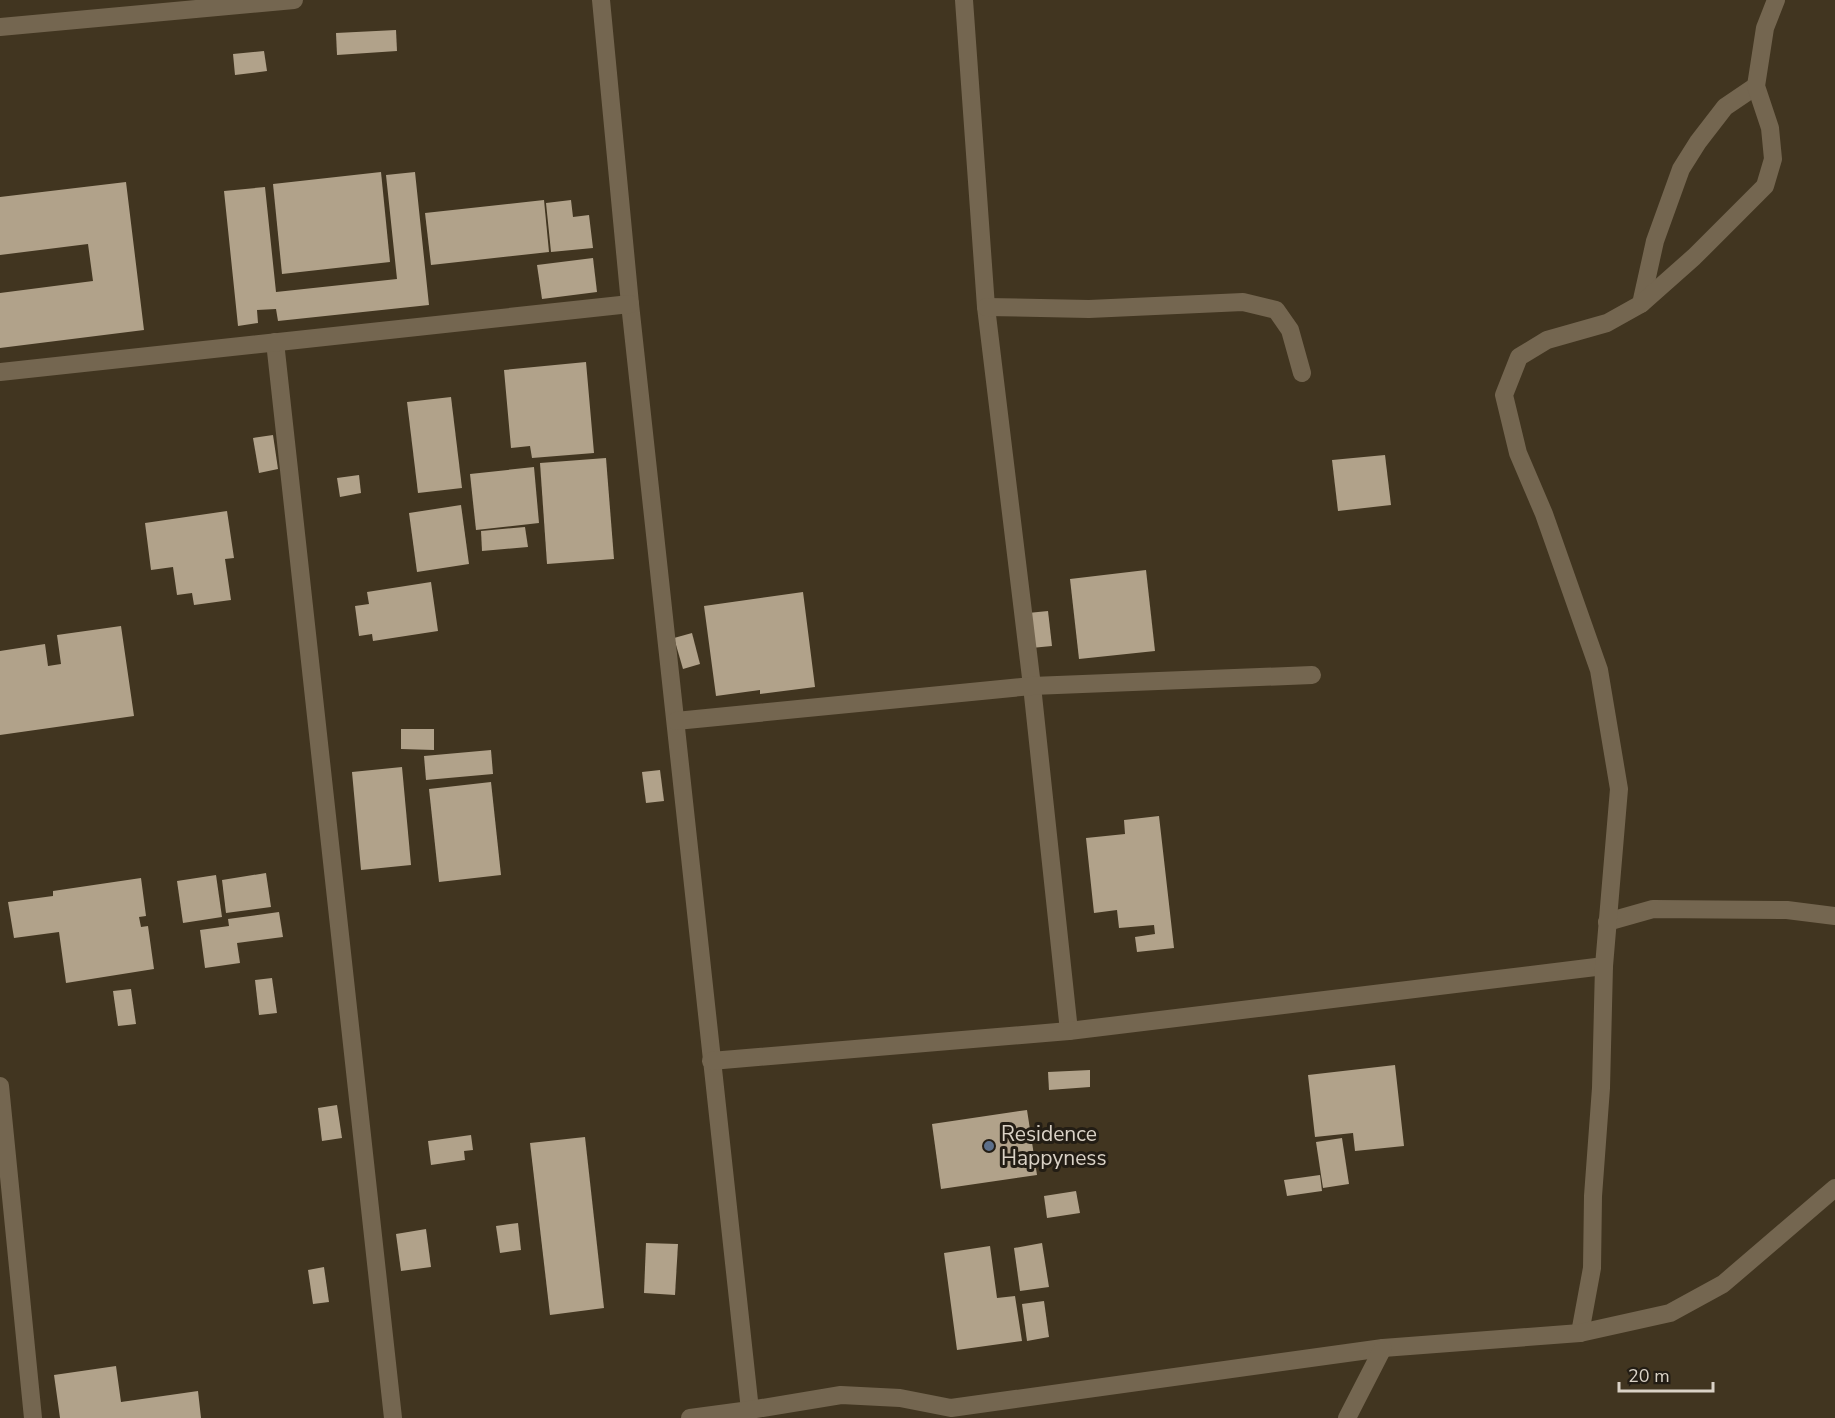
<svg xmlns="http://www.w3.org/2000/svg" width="1835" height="1418" viewBox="0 0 1835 1418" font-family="'Nunito Sans',sans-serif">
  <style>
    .building { fill: #b1a28a }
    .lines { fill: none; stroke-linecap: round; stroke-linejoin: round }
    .minor { stroke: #746650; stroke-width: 18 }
    .service-dot { fill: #5c6f8a; stroke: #231d14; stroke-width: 2 }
    .labels { text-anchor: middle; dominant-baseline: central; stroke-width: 6; stroke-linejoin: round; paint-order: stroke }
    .poi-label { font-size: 21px; fill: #dad2c6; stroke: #231d14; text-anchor: start }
  </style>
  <rect width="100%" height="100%" fill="#413520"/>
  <g class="building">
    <polygon points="396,30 397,51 337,55 336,33"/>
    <polygon points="264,51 267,71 235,75 233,54"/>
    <polygon points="381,172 390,262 282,274 273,184"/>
    <polygon points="415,172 429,305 278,321 276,309 257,310 258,323 238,326 224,191 265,187 276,292 397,279 386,175"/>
    <polygon points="126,182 144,330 0,348 0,293 93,281 88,244 0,255 0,197"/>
    <polygon points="544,200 549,252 431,265 425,213"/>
    <polygon points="571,200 573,217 589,215 593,248 551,252 546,203"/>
    <polygon points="593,258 597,292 542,299 537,265"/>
    <polygon points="586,362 594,453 532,458 530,446 511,448 504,370"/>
    <polygon points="451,397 462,488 418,493 407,402"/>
    <polygon points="273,435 278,469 259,473 253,438"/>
    <polygon points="1385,455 1391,505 1338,511 1332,460"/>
    <polygon points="606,458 614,559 547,564 540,463"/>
    <polygon points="534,467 539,523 476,530 470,474"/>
    <polygon points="359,475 361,493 340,497 337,478"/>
    <polygon points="461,505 469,564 417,572 409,513"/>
    <polygon points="227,511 234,558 225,559 231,600 194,605 192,593 177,595 173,567 151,570 145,523"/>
    <polygon points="525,527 528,547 482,551 481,531"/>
    <polygon points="1146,570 1155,651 1079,659 1070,579"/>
    <polygon points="431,582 438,631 373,641 372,634 359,636 355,606 369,604 367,592"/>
    <polygon points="803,592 815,687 760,694 760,690 716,696 704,606"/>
    <polygon points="1048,611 1052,646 1031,648 1028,613"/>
    <polygon points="121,626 134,716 0,735 0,651 45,644 48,666 61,664 57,635"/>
    <polygon points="692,633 700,664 683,669 674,638"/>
    <polygon points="401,729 434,729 434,750 401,749"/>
    <polygon points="491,750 493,774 426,780 424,756"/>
    <polygon points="402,767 411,865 361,870 352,772"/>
    <polygon points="660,770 664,801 646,803 642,772"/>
    <polygon points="491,782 501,875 439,882 429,789"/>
    <polygon points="1159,816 1174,948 1137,952 1135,937 1155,934 1154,925 1119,928 1117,910 1094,913 1086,838 1125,834 1124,820"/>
    <polygon points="266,873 271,907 226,913 222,880"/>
    <polygon points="216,875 222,917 183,923 177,881"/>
    <polygon points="141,878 146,916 139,917 141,927 148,926 154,969 66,983 59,932 14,938 8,902 53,896 53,891"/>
    <polygon points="279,912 283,937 237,943 240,963 205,968 200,930 229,926 228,919"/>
    <polygon points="272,978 277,1013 259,1015 255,980"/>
    <polygon points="131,989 136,1024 118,1026 113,991"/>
    <polygon points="1395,1065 1404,1146 1355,1151 1353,1133 1315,1137 1308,1075"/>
    <polygon points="1090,1070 1090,1087 1049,1090 1048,1072"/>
    <polygon points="337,1105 342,1138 322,1141 318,1108"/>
    <polygon points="1027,1110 1037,1175 941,1189 932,1124"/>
    <polygon points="471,1135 473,1150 464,1151 465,1160 431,1165 428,1141"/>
    <polygon points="585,1137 604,1308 550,1315 530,1143"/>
    <polygon points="1342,1138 1349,1184 1323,1188 1316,1142"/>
    <polygon points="1320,1175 1322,1191 1287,1196 1284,1180"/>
    <polygon points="1076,1191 1080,1213 1047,1218 1044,1196"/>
    <polygon points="518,1223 521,1250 500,1253 496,1226"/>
    <polygon points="426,1229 431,1267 401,1271 396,1234"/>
    <polygon points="646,1243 678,1244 675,1295 644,1293"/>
    <polygon points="1042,1243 1049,1287 1020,1291 1014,1248"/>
    <polygon points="990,1246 997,1298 1015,1296 1022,1341 957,1350 944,1253"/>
    <polygon points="324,1267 329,1302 313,1304 308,1270"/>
    <polygon points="1044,1301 1049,1337 1027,1341 1022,1304"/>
    <polygon points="116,1366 121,1402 198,1391 201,1418 60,1418 54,1375"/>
  </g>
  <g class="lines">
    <g class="minor">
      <polyline points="601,0 630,304 750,1410"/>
      <polyline points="964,0 986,307 1032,686 1069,1031"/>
      <polyline points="0,27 294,0"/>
      <polyline points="1641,304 1655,241 1681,169 1698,142 1725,107 1756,86"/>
      <polyline points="986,307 1089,309 1243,302 1276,310 1290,330 1302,373"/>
      <polyline points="275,342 393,1418"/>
      <polyline points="0,372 630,304"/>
      <polyline points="676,721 1032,686 1312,675"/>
      <polyline points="1607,922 1653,909 1787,910 1835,916"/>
      <polyline points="711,1061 1069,1031 1604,966"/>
      <polyline points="0,1086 33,1418"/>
      <polyline points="1580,1333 1592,1268 1593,1196 1601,1088 1604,966 1619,789 1599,670 1544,514 1518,453 1504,395 1519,357 1547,340 1607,323 1641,304 1694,257 1765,186 1773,159 1770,128 1756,86 1765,28 1776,0"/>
      <polyline points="690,1418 750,1410 841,1395 900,1398 951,1408 1383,1348 1580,1333 1670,1313 1723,1284 1835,1188"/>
      <polyline points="1347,1418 1383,1348"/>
    </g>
  </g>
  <circle class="service-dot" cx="989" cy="1146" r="6"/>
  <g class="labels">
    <g class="poi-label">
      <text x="1001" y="1134">Residence<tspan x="1001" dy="24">Happyness</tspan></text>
    </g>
  </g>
  <path d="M1619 1382v9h94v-9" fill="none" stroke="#dad2c6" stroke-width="3"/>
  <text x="1628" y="1382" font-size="18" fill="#dad2c6" stroke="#231d14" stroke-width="4.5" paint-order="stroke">20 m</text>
</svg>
